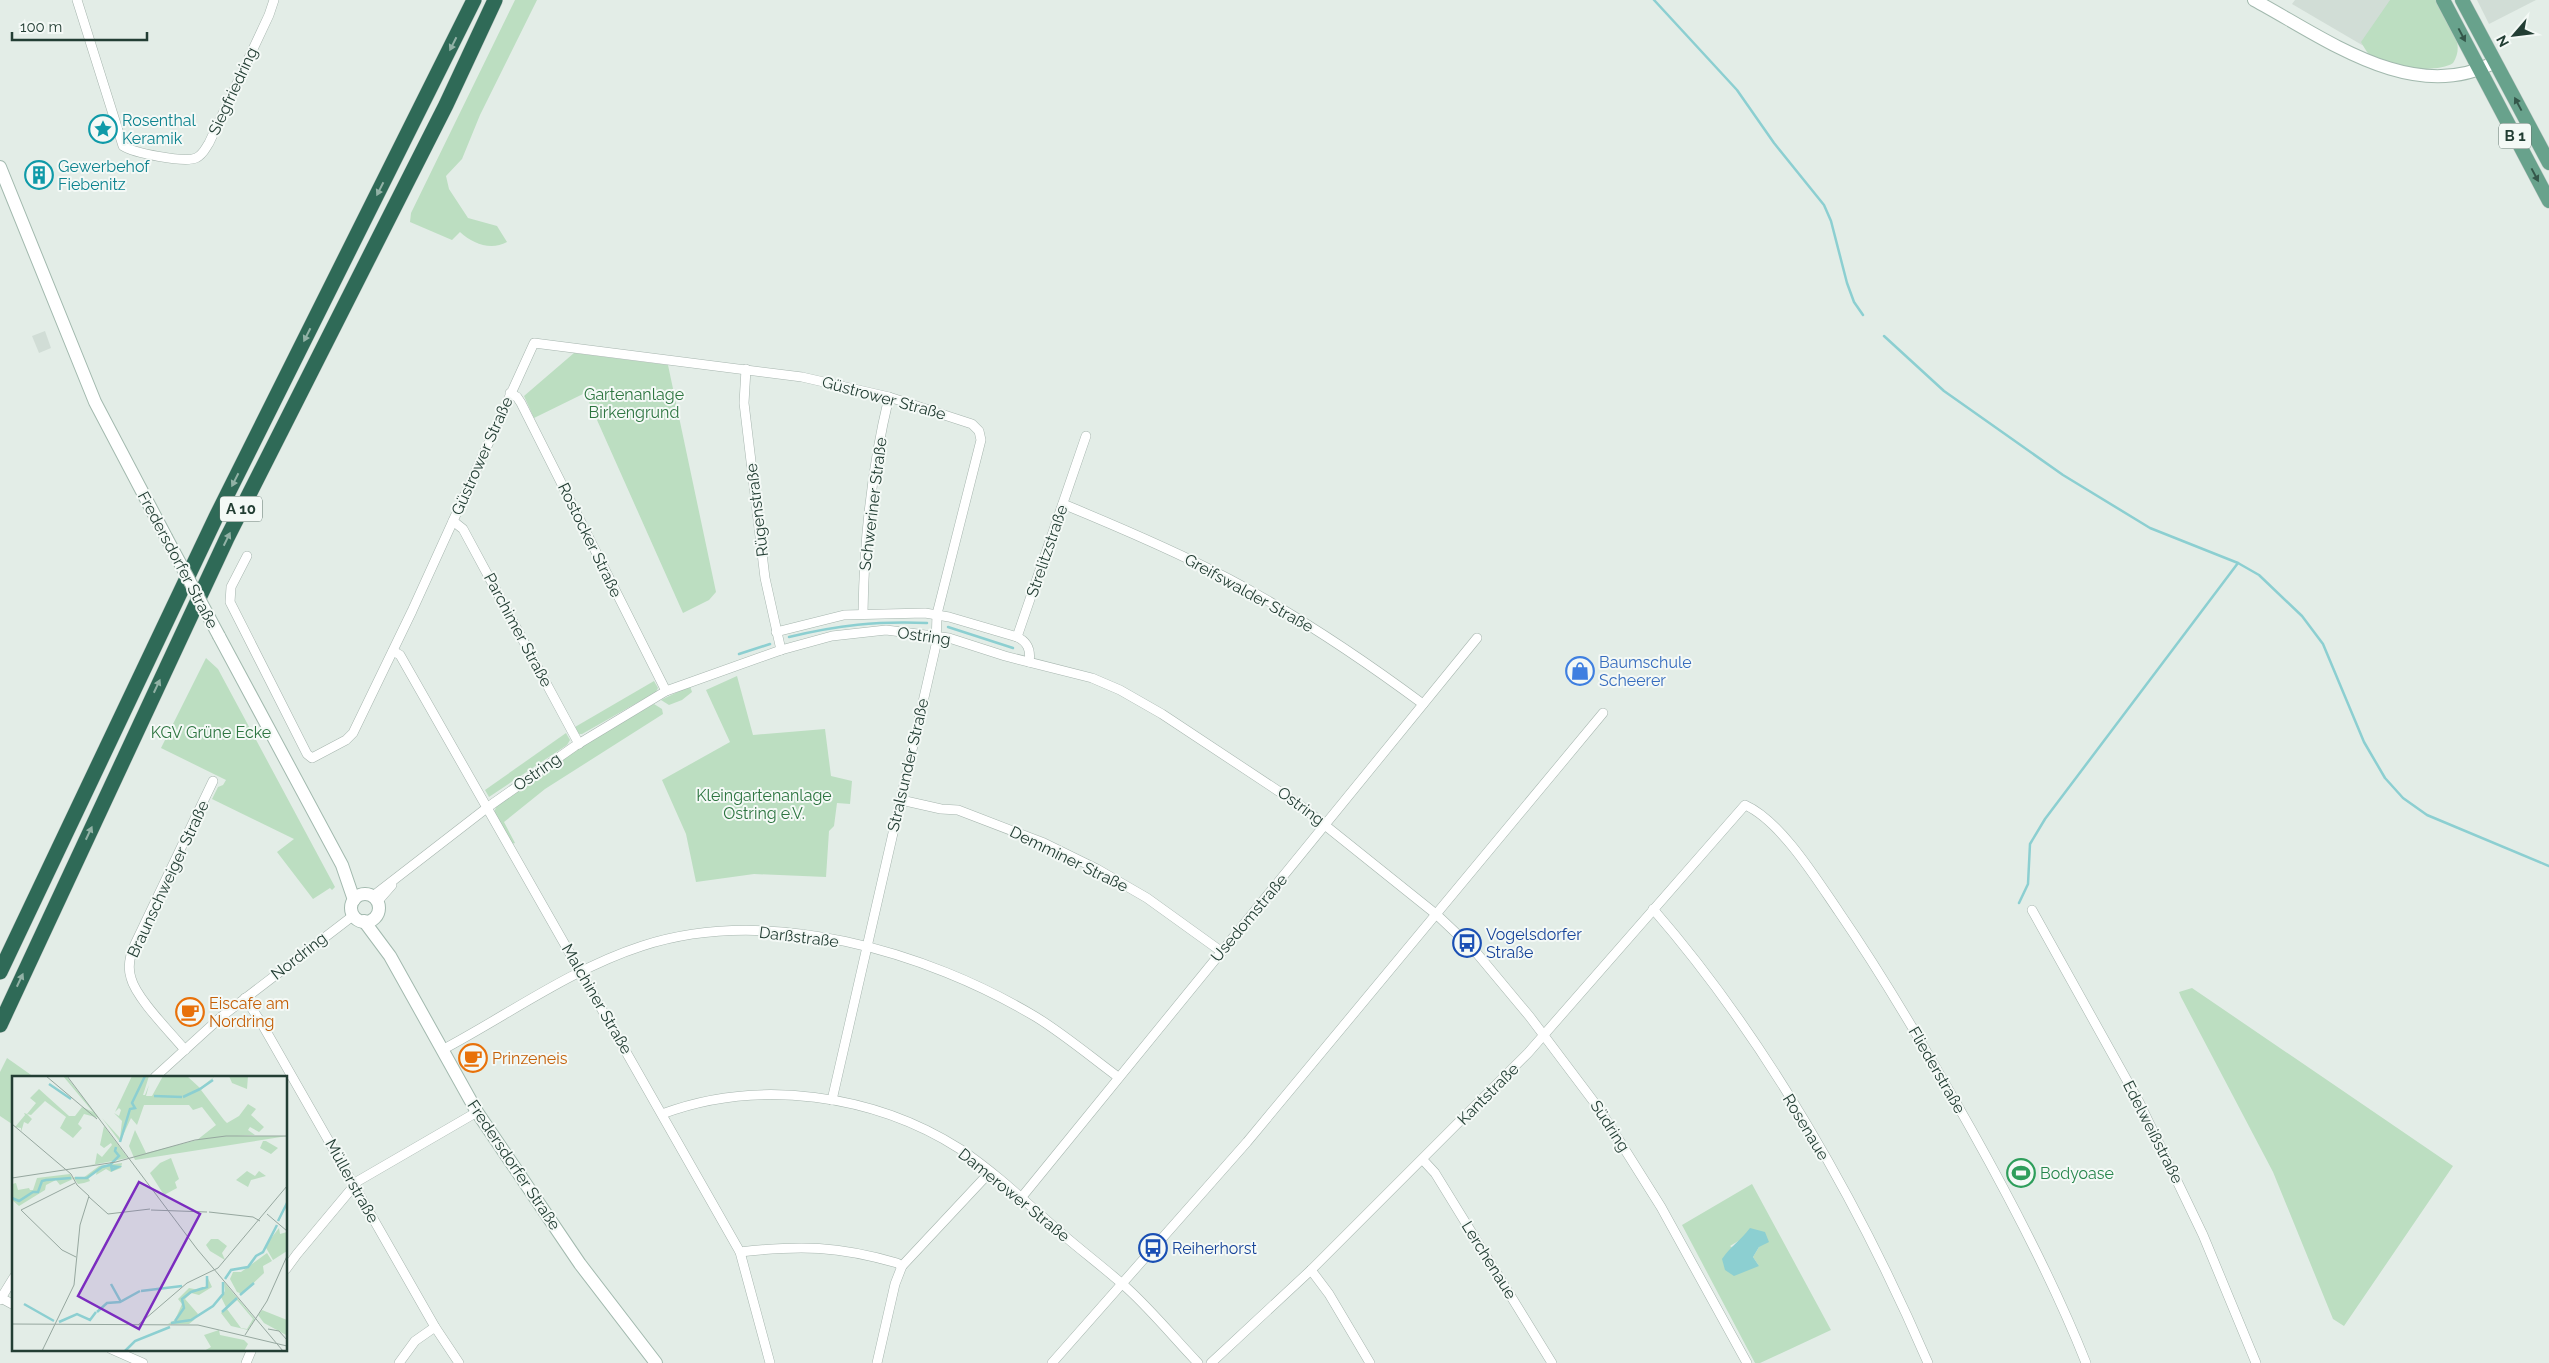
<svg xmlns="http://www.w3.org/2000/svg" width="2549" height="1363" viewBox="0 0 2549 1363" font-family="Raleway,sans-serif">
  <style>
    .built { fill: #d1ddd6 }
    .green { fill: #bcdec1; fill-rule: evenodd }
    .water { fill: #8ccfd1 }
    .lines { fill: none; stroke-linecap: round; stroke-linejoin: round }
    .stream { stroke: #8ccfd1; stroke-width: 2.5 }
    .street-casing { stroke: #a6b5ae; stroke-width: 10 }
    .secondary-casing { stroke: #a2b9ae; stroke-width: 14 }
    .primary-casing { stroke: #c1c9c6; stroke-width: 15 }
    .highway-casing { stroke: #c1c9c6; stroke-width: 16 }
    .street { stroke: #fff; stroke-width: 9 }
    .secondary { stroke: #fff; stroke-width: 12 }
    .primary { stroke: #68a28c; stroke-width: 14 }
    .highway { stroke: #2f6a57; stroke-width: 15 }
    .secondary-bridge-casing { stroke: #a2b9ae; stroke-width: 14; stroke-linecap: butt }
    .secondary-bridge { stroke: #fff; stroke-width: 12 }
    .oneway { fill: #34574a }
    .oneway2 { fill: #92b2a6 }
    .labels { text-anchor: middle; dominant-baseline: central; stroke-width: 4; stroke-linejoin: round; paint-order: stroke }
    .shield { fill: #f4f9f6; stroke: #62766e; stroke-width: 1 }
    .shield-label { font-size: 15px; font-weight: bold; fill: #233e34 }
    .street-label { font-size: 16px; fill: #233e34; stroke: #f4f9f6 }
    .culture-label { font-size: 16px; fill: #0d838f; stroke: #f4f9f6; text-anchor: start }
    .park-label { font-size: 16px; fill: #2d7540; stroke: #f4f9f6 }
    .shop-label { font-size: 16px; fill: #366cbe; stroke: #f4f9f6; text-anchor: start }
    .transit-label { font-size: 16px; fill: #164399; stroke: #f4f9f6; text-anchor: start }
    .food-label { font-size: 16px; fill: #c56008; stroke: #f4f9f6; text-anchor: start }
    .leisure-label { font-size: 16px; fill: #27864d; stroke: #f4f9f6; text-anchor: start }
    .inset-river { fill: none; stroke: #8ccfd1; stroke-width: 2.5 }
    .inset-road { fill: none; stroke: #96a79f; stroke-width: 1 }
    .view { fill: #7b2cbf; fill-opacity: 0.15; stroke: #7b2cbf; stroke-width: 2.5 }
    .inset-edge { fill: none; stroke: #233e34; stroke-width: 2.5 }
  </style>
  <rect width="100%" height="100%" fill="#e3ede7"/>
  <g class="built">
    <polygon points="2295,0 2433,0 2391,58 2362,45 2292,4"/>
    <polygon points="2477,0 2536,0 2489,24"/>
    <polygon points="45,331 51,348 39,353 32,336"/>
  </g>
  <g class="green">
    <path d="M 515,0 L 537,0 L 480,115 L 462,159 L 446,176 L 449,189 L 468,218 L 497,226 L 507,242 C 491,251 473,244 460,232 L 452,240 L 410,222 L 411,213 Z"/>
    <path d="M 2390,0 L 2437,0 C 2447,20 2467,43 2453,63 C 2437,74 2389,67 2373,58 C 2368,55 2364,47 2361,42 Z"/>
    <polygon points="574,353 668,365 716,592 709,600 683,613 585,393 534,418 524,396"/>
    <polygon points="206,658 218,669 335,887 332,890 330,888 313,899 277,852 294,839 212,799 218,787 223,785 226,780 161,748"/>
    <polygon points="737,676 753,735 825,729 831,776 852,781 850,804 837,803 834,826 829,831 826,877 754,874 696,882 686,834 662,780 730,742 706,690"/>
    <polygon points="654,681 658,688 656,692 582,734 578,734 575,727"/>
    <polygon points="690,686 692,692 682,700 669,705 661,700"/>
    <polygon points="654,704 662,709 663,714 545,789 504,822 515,843 512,844 494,812 497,805 584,744"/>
    <polygon points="566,733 570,740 567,745 489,797 485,790"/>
    <polygon points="2192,988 2453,1166 2344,1326 2333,1319 2273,1172 2181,997 2179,992"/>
    <polygon points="7,1058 34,1077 14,1077 12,1124 0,1116 0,1072"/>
    <path d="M 1752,1184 L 1831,1330 L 1760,1363 L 1755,1363 L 1682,1225 ZM 1740,1240 L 1759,1247 L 1753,1257 L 1759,1266 L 1730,1246 Z"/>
  </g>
  <path class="water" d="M 1750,1228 L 1765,1232 L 1769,1242 L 1759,1247 L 1753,1257 L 1759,1266 L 1734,1276 L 1725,1270 L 1722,1259 C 1730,1247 1741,1240 1750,1228 Z"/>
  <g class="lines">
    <g class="stream">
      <polyline points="1654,0 1737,90 1774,143 1824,205 1831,221 1847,283 1854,302 1863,315"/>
      <polyline points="1884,336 1944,391 2063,475 2150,528 2238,563 2259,575 2302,616 2323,644 2364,742 2385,778 2403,798 2427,815 2549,866"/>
      <polyline points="948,627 1013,648"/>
      <path d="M 789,637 C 839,625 876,621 927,623"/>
      <polyline points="739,654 770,644"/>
      <polyline points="2019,903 2028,884 2030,844 2045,819 2238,563"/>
    </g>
    <defs>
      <g id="street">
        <path d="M 77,0 L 123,146 C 134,153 184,163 196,158 C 203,155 205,149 209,143 L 269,15 L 274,0"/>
        <polyline points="746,369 744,403 765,578 781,650"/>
        <polyline points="510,393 517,397 521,403 666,691"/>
        <path d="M 1063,504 C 1119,527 1175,551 1229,579 C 1297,615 1361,658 1423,704"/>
        <polyline points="453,521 463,529 579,744"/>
        <polyline points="247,556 231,587 230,602 307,754 312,758 346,740 353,733 412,611 534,343 802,377 889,397 972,424 979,431 981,440 937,614 936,645 832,1100"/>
        <path d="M 863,613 C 864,541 872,467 889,397"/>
        <polyline points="776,632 844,615 925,613 949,617 1017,637"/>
        <polyline points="393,651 400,655 740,1252 770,1363"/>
        <path d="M 1029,662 C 1031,650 1028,642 1017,637 L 1086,436"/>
        <polyline points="901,800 941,809 958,810 1044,843 1097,869 1147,898 1222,952"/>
        <polyline points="373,896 488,807 575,746 666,691 781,650 832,636 886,630 949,638 1005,656 1092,678 1120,690 1162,714 1301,806 1437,915 1475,951 1530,1017 1600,1110 1661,1207 1747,1363"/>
        <polyline points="378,901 392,885"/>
        <path d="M 1653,909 C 1766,1039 1860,1205 1928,1363"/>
        <polyline points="2032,910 2139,1102 2203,1235 2256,1363"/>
        <polyline points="245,998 262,1024 435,1327 459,1363"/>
        <path d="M 185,1050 C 171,1033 136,998 131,978 C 127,966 130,955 135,944 L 213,781"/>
        <path d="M 442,1050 C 508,1015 571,969 642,946 C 768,905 926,951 1036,1017 C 1065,1035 1091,1057 1118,1077"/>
        <polyline points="155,1077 221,1017 354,915"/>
        <path d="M 662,1114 C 758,1078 874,1094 960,1149 C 996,1173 1029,1205 1061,1233 C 1083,1252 1107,1270 1128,1289 C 1153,1312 1175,1339 1198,1363"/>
        <polyline points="1423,1160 1435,1173 1552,1363"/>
        <polyline points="1021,1198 1477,638"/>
        <path d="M 740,1252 C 801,1245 838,1246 897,1263 L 902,1266"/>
        <polyline points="286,1269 297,1254 358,1181 477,1112"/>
        <polyline points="1311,1270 1329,1294 1370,1363"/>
        <polyline points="1,1298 14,1305"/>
        <polyline points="0,1300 14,1277"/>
        <polyline points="111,1349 143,1363"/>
        <polyline points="246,1363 252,1349"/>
        <polyline points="399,1363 415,1341 435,1327"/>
        <polyline points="877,1363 895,1284 902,1266 990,1172"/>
        <polyline points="1052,1363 1247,1142 1603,713"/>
        <path d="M 1211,1363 L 1311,1270 L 1528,1053 L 1745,805 C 1781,821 1817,880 1839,912 C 1887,982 1929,1055 1971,1129 C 2013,1204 2054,1282 2086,1363"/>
      </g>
      <g id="secondary">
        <path d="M 2254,0 C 2325,38 2413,106 2495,62"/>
        <polyline points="0,167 95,402 166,537"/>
        <polyline points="219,636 342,865 354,900"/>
        <circle cx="365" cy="908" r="14"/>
        <polyline points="364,921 390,956 477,1112 580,1264 656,1363"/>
      </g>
      <g id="primary">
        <polyline points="2443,0 2549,201"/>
        <polyline points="2462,0 2549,163"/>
      </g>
      <g id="highway">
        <polyline points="0,972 217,515 474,0"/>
        <polyline points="0,1025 227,538 446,105 495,0"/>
      </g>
    </defs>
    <use href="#street" class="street-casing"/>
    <use href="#secondary" class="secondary-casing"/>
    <use href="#primary" class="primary-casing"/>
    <use href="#highway" class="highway-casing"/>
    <use href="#street" class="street"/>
    <use href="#secondary" class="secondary"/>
    <use href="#primary" class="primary"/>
    <use href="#highway" class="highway"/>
    <defs>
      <polyline id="secondary-bridge" points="166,537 219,636"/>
    </defs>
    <use href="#secondary-bridge" class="secondary-bridge-casing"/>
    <use href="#secondary-bridge" class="secondary-bridge"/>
  </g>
  <defs><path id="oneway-solid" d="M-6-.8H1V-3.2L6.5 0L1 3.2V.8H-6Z" transform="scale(1.25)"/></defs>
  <g class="oneway">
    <use href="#oneway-solid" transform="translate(2462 35) rotate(62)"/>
    <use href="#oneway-solid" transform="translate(2518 104) rotate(-118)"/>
    <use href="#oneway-solid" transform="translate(2535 175) rotate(62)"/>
  </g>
  <g class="oneway2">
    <use href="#oneway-solid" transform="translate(453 44) rotate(117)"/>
    <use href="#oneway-solid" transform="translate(380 189) rotate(117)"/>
    <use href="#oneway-solid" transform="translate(307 335) rotate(117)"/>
    <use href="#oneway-solid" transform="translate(235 480) rotate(117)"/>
    <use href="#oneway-solid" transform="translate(227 539) rotate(-64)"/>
    <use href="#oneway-solid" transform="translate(157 686) rotate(-65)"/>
    <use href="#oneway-solid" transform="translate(89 833) rotate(-65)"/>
    <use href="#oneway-solid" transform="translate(20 980) rotate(-65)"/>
  </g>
  <defs>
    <symbol id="sight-ring" viewBox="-11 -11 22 22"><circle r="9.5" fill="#f4f9f6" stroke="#0f9aa8" stroke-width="1.5"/><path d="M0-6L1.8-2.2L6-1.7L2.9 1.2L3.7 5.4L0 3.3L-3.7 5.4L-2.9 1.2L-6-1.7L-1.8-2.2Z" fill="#0f9aa8"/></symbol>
    <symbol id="building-ring" viewBox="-11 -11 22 22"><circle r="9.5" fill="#f4f9f6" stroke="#0f9aa8" stroke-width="1.5"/><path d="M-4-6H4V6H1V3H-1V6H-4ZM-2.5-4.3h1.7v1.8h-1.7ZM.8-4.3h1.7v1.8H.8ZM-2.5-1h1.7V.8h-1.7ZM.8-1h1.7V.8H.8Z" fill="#0f9aa8"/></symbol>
    <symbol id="shop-ring" viewBox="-11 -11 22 22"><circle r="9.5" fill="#f4f9f6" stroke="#3f7fe0" stroke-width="1.5"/><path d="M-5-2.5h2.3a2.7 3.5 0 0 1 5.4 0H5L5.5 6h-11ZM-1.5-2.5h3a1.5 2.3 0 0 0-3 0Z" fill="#3f7fe0"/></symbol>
    <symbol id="bus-ring" viewBox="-11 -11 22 22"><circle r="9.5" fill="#f4f9f6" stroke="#1a4fb4" stroke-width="1.5"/><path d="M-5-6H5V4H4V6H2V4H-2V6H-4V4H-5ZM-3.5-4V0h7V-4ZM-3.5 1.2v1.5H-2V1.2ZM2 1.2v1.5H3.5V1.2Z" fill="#1a4fb4"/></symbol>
    <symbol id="cafe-ring" viewBox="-11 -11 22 22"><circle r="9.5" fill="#f4f9f6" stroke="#e8710a" stroke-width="1.5"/><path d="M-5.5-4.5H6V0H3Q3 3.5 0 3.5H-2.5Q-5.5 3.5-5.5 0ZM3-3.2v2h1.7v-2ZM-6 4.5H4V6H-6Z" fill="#e8710a"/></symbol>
    <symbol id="stadium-ring" viewBox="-11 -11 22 22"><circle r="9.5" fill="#f4f9f6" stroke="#2e9e5b" stroke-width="1.5"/><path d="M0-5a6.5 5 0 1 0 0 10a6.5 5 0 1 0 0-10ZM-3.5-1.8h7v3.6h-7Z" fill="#2e9e5b"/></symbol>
  </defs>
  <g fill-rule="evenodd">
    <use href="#sight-ring" x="87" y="113" width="32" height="32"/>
    <use href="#building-ring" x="23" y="159" width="32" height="32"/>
    <use href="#shop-ring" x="1564" y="655" width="32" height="32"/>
    <use href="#bus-ring" x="1451" y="927" width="32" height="32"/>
    <use href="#cafe-ring" x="174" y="996" width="32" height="32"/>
    <use href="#cafe-ring" x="457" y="1042" width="32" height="32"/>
    <use href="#stadium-ring" x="2005" y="1157" width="32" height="32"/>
    <use href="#bus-ring" x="1137" y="1232" width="32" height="32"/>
  </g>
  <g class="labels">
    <g class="shield">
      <rect x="2499" y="123.5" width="32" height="25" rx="4"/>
      <rect x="220" y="496.5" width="42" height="25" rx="4"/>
    </g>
    <g class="shield-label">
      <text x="2515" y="136">B 1</text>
      <text x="241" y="509">A 10</text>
    </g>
    <g class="street-label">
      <text transform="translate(233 91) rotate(-65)">Siegfriedring</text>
      <text transform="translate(884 398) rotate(15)">Güstrower Straße</text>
      <text transform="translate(482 456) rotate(-66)">Güstrower Straße</text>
      <text transform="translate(873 504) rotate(-83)">Schweriner Straße</text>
      <text transform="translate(757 510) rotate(-97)">Rügenstraße</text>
      <text transform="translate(590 540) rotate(64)">Rostocker Straße</text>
      <text transform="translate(1047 551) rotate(-71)">Strelitzstraße</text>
      <text transform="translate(178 560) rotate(62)">Fredersdorfer Straße</text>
      <text transform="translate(1249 593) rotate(29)">Greifswalder Straße</text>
      <text transform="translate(518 630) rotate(62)">Parchimer Straße</text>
      <text transform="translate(924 636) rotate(8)">Ostring</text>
      <text transform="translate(908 765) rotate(-77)">Stralsunder Straße</text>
      <text transform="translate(537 772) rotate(-35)">Ostring</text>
      <text transform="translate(1301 806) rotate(36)">Ostring</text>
      <text transform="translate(1069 859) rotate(26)">Demminer Straße</text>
      <text transform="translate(168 879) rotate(-65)">Braunschweiger Straße</text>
      <text transform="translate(1249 918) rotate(-50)">Usedomstraße</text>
      <text transform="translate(799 937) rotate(7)">Darßstraße</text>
      <text transform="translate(299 956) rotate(-38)">Nordring</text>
      <text transform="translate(597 999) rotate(60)">Malchiner Straße</text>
      <text transform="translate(1937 1070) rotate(60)">Fliederstraße</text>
      <text transform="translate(1488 1094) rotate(-45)">Kantstraße</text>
      <text transform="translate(1610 1126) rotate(57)">Südring</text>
      <text transform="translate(1806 1127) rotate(59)">Rosenaue</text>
      <text transform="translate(2153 1132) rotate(63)">Edelweißstraße</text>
      <text transform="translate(514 1165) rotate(56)">Fredersdorfer Straße</text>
      <text transform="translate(352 1181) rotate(61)">Müllerstraße</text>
      <text transform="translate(1014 1195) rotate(39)">Damerower Straße</text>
      <text transform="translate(1489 1260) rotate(58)">Lerchenaue</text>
    </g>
    <g class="culture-label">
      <text x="122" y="120">Rosenthal<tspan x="122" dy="18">Keramik</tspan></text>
      <text x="58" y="166">Gewerbehof<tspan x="58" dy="18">Fiebenitz</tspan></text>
    </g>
    <g class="park-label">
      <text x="634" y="394">Gartenanlage<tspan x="634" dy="18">Birkengrund</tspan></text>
      <text x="211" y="732">KGV Grüne Ecke</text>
      <text x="764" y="795">Kleingartenanlage<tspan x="764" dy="18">Ostring e.V.</tspan></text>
    </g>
    <g class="shop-label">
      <text x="1599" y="662">Baumschule<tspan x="1599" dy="18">Scheerer</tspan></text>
    </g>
    <g class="transit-label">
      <text x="1486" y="934">Vogelsdorfer<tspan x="1486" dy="18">Straße</tspan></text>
      <text x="1172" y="1248">Reiherhorst</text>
    </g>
    <g class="food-label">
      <text x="209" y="1003">Eiscafe am<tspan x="209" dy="18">Nordring</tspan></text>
      <text x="492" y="1058">Prinzeneis</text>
    </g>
    <g class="leisure-label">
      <text x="2040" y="1173">Bodyoase</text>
    </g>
  </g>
  <g transform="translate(12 1076)">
    <rect width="275" height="275" fill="#e3ede7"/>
    <path d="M 51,0 L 54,0 L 87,42 L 72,38 L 66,48 L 70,52 L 61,62 L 48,52 L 54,41 L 33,25 L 19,39 L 15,38 L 20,43 L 16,48 L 12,46 L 9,56 L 9,52 L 3,51 L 13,39 L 12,37 L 15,38 L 24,27 L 18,22 L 27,13 L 57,40 L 63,40 L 70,31 L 81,36 ZM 120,0 L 137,0 L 131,19 L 133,19 L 137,9 L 134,20 L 140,20 L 151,0 L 175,0 L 188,12 L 203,0 L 189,14 L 212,44 L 215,47 L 227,40 L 236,28 L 244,33 L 239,39 L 252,51 L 247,56 L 238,51 L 236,54 L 243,59 L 225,60 L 275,60 L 123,84 L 117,70 L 123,54 L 134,77 L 185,64 L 204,49 L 190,31 L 181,34 L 177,29 L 132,29 L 125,49 L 119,42 L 108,66 L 90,42 L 108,62 L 110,45 L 102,37 L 107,40 L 109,34 L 107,32 L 103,36 ZM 217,0 L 236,0 L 235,13 L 220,7 ZM 92,50 L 116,82 L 75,90 L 83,88 L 85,77 L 90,81 L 100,69 L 99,67 L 92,72 L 88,69 ZM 251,65 L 254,65 L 266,72 L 259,78 L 248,72 ZM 159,82 L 167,103 L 163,106 L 165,112 L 152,119 L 138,97 L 148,87 ZM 110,87 L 109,92 L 99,96 L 94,93 L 84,99 L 85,94 L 76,101 L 78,105 L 72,107 L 66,108 L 61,101 L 71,102 L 87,90 ZM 235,95 L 243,100 L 247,95 L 254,100 L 239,104 L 236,111 L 224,104 ZM 58,98 L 61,103 L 48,109 L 44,104 L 34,109 L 33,114 L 7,130 L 0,124 L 0,108 L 4,107 L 6,114 L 17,112 L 18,114 L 21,114 L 25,102 ZM 267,152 L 268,158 L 275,156 L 275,175 L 261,184 L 253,170 ZM 199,163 L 206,163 L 215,170 L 210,177 L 213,184 L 198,175 L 194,169 ZM 255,177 L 260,185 L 251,190 L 252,197 L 230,218 L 225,216 L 218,203 L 221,196 L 229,196 ZM 195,200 L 200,211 L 187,219 L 179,217 L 173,223 L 186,238 L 182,244 L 177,248 L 156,248 L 163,244 L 170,228 L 166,223 L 177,212 L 187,214 L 194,210 ZM 212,206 L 243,243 L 236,254 L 219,250 L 209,237 L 214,231 L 209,221 L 213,215 ZM 225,224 L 241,243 L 235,253 L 229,252 L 215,233 ZM 250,234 L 275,244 L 274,259 L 252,247 L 246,239 ZM 207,254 L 208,259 L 232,264 L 236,268 L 232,275 L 192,275 L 199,271 L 192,259 Z" fill="#bcdec1" fill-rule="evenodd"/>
    <path class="inset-river" d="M 37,8 L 59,23M 188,13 L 201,4M 142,20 L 170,21M 171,21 L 188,13M 108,66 L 118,33 L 123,32 L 120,27 L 133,0M 99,90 L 100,94 L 106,91 L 99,90M 63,102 L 75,102 L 90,91 L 98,89 L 107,80 L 103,75 L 104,71M 0,122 L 7,125 L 21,116 L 26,116 L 30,105 L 34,104 L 59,102M 266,145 L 275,127M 213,203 L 219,194 L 236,191 L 244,180 L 251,176 L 265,149M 99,208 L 109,226M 129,215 L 170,210M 228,219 L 242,207M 12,228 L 42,245M 85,236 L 95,227 L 108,226 L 128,215M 210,236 L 225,222M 163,245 L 172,232 L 170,223 L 179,216 L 195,211 L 195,200M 47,246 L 65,238 L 78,244 L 84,236M 159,247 L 179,244 L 201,230 L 211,218 L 211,206M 113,275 L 123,265 L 158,251"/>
    <path class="inset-road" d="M 34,0 L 85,43M 55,0 L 185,173 L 271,275M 0,48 L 59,98 L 65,109 L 77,120 L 68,149 L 62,209 L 30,275M 0,102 L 104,86 L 183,64 L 214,60 L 275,60M 63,107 L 9,134 L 50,174 L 64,181M 77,121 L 96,138 L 138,133M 139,134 L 195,136M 197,136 L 241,141 L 248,145M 255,138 L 275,155M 0,248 L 186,249 L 275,270M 126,249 L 175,207 L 206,192 L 275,110M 256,253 L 267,255 L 275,264M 233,259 L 255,225 L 275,180"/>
    <path class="view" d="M 127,106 L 188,138 L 127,253 L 66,220 Z"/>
    <rect width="275" height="275" class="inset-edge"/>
  </g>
  <g transform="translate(2514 35) rotate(242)" stroke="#f4f9f6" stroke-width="4" paint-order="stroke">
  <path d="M0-4L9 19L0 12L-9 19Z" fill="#233e34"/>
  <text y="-8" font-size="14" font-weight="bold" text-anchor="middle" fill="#233e34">N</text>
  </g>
  <path d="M12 32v8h135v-8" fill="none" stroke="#233e34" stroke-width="2.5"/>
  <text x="20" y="32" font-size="15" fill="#233e34" stroke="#f4f9f6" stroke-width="4" paint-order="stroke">100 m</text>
</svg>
